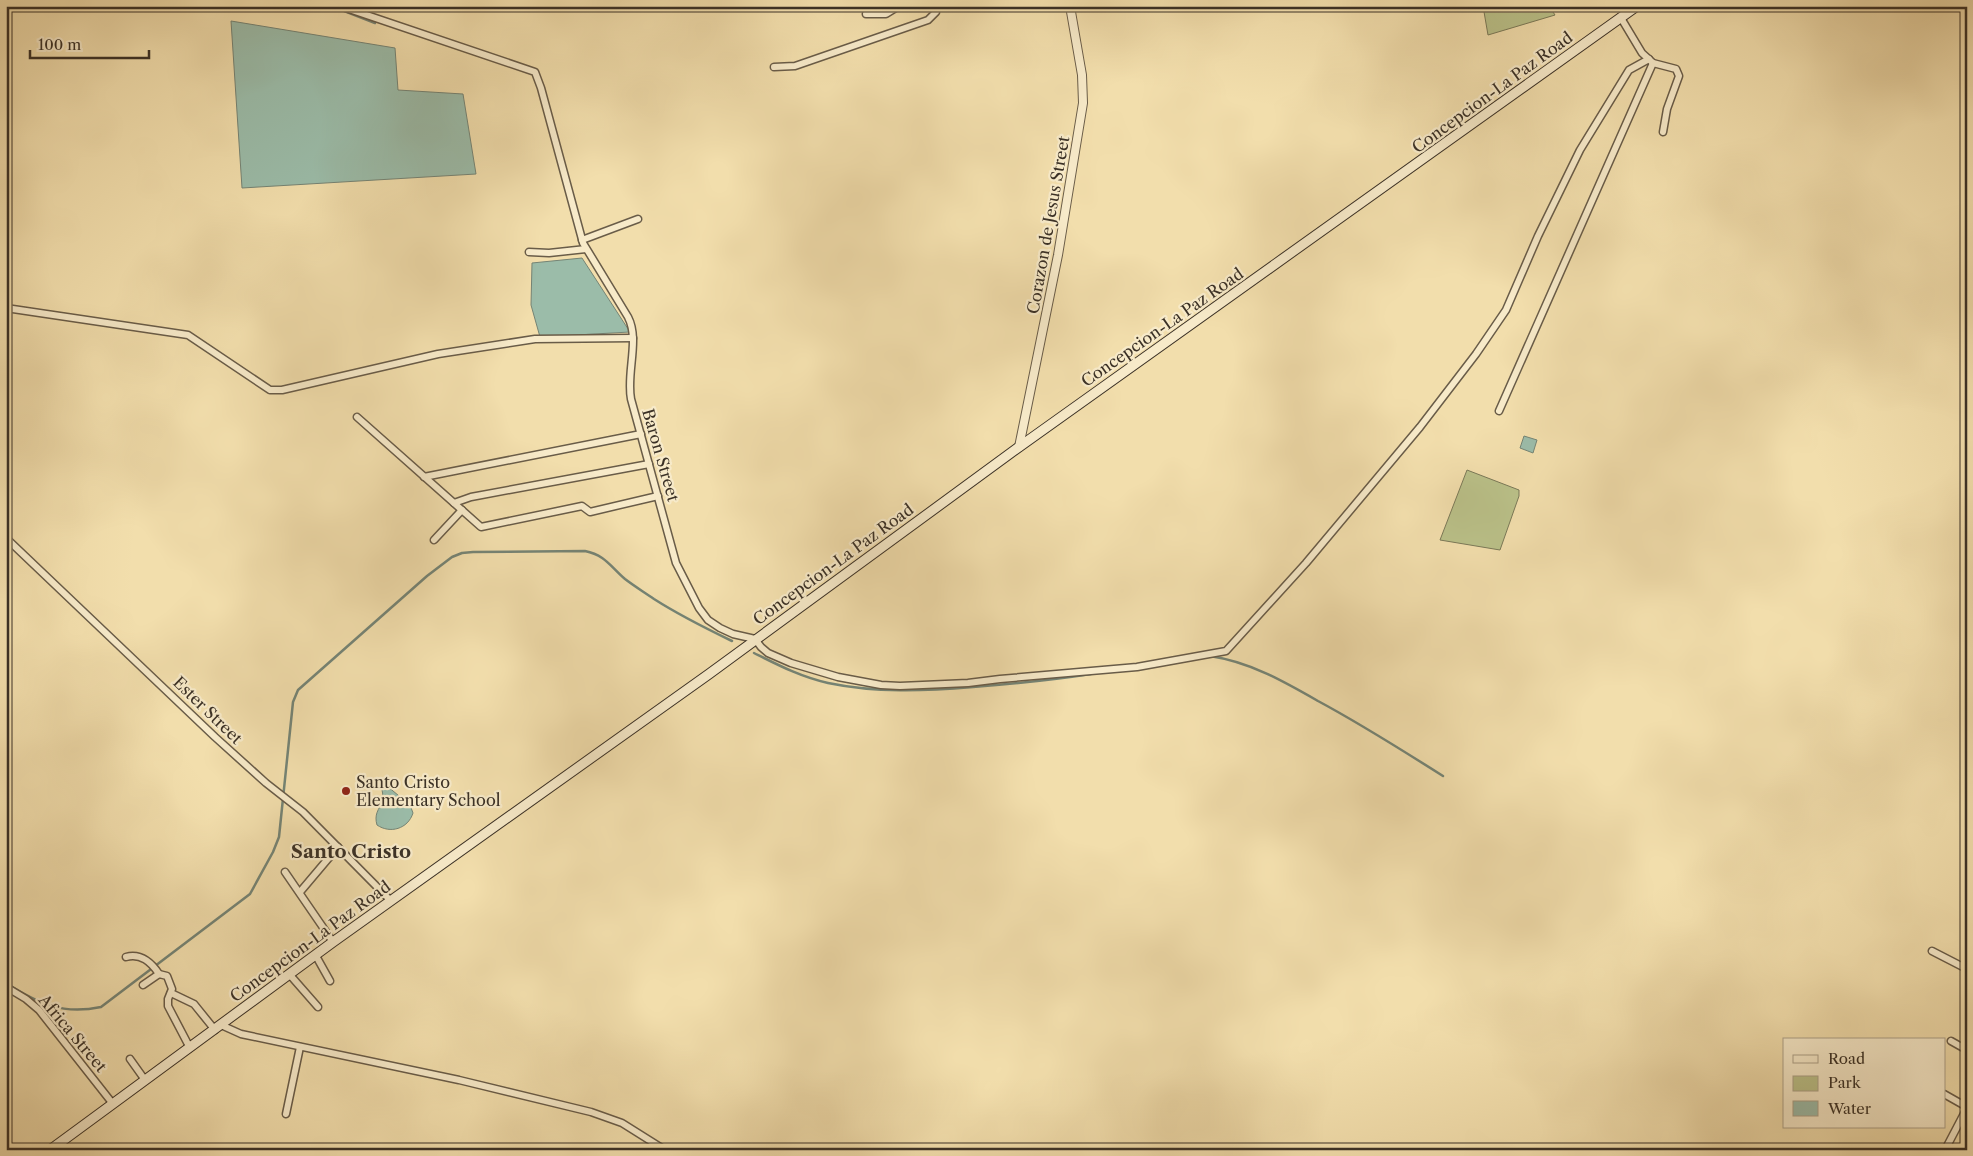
<svg xmlns="http://www.w3.org/2000/svg" width="1973" height="1156" viewBox="0 0 1973 1156" font-family="'Libre Caslon Text',serif">
  <style>
    .green { fill: #bac189; stroke: #7a7958 }
    .water { fill: #9bbca9; stroke: #758475 }
    .lines { fill: none; stroke-linecap: round; stroke-linejoin: round }
    .stream { stroke: #758475; stroke-width: 2.5 }
    .minor-casing { stroke: #695c48; stroke-width: 9 }
    .tertiary-casing { stroke: #695c48; stroke-width: 10 }
    .secondary-casing { stroke: #3b3126; stroke-width: 11 }
    .minor { stroke: #f7eac9; stroke-width: 6 }
    .tertiary { stroke: #f7eac9; stroke-width: 8 }
    .secondary { stroke: #f7eac9; stroke-width: 9 }
    .poi-dot { fill: #8f2418; stroke: #f7eac9; stroke-width: 2 }
    .labels { text-anchor: middle; dominant-baseline: central; stroke-width: 4.5; stroke-linejoin: round; paint-order: stroke }
    .street-label { font-size: 16px; fill: #3b3126; stroke: #f7eac9 }
    .poi-label { font-size: 16px; fill: #3b3126; stroke: #f7eac9; text-anchor: start }
    .quarter-label { font-size: 19px; font-weight: bold; fill: #3b3126; stroke: #f7eac9 }
  </style>
  <rect width="100%" height="100%" fill="#f2deac"/>
  <filter id="stains"><feTurbulence type="fractalNoise" baseFrequency=".004" numOctaves="4"/><feColorMatrix values="0 0 0 0 .2 0 0 0 0 .09 0 0 0 0 .02 0 0 0 .5 -.17"/></filter>
  <radialGradient id="worn" r=".72"><stop offset=".6" stop-color="#630" stop-opacity="0"/><stop offset="1" stop-color="#630" stop-opacity=".3"/></radialGradient>
  <g class="green">
    <polygon points="1483,6 1549,6 1555,15 1488,35"/>
    <polygon points="1467,470 1519,490 1519,496 1500,550 1440,540"/>
  </g>
  <g class="water">
    <polygon points="231,21 395,48 398,90 463,94 476,174 242,188"/>
    <polygon points="582,258 630,332 540,337 531,305 532,263"/>
    <polygon points="1524,436 1537,440 1533,453 1520,448"/>
    <path d="M 387,786 L 410,805 L 413,813 C 408,829 390,834 377,825 C 374,815 378,809 384,801 L 382,790 Z"/>
  </g>
  <g class="lines">
    <g class="stream">
      <polyline points="334,7 375,23"/>
      <path d="M 754,653 C 778,665 801,677 828,683 C 876,693 925,691 973,687 C 1012,684 1052,680 1091,674"/>
      <path d="M 1210,656 C 1250,662 1283,681 1318,701 C 1361,724 1402,750 1443,776"/>
      <path d="M 6,983 C 39,1004 62,1015 101,1007 L 250,894 L 273,852 L 279,837 L 293,702 L 298,690 L 427,576 L 452,557 L 462,553 L 473,552 L 585,551 C 605,555 610,566 625,579 C 634,586 644,592 654,599 C 679,615 705,628 732,641"/>
    </g>
    <defs>
      <g id="minor">
        <path d="M 340,6 L 535,72 L 541,88 L 583,243 L 628,317 C 640,340 626,373 631,399 L 676,563 L 699,608 L 708,620 L 720,628 L 733,634 L 755,639 L 761,647 L 768,653 L 791,663 L 838,677 L 881,685 L 900,686 L 968,683 L 1000,679 L 1137,667 L 1226,651 L 1306,563 L 1420,427 L 1476,354 L 1506,310 L 1538,236 L 1580,150 L 1629,70 L 1649,59"/>
        <polyline points="866,14 886,14 899,6"/>
        <polyline points="1621,18 1642,53 1653,63 1676,69 1679,76 1667,109 1663,132"/>
        <polyline points="774,67 795,66 928,20 936,12 936,6"/>
        <polyline points="582,240 638,219"/>
        <polyline points="529,252 549,253 586,249"/>
        <polyline points="6,308 188,335 270,390 282,390 438,354 535,339 633,338"/>
        <polyline points="1499,411 1653,63"/>
        <polyline points="357,417 481,527 582,506 590,512 658,496"/>
        <polyline points="424,477 641,434"/>
        <polyline points="454,503 471,497 649,464"/>
        <polyline points="6,538 215,737 266,783 303,812 391,901"/>
        <polyline points="434,540 462,510"/>
        <polyline points="285,872 333,942"/>
        <polyline points="300,892 338,847"/>
        <polyline points="1932,951 1967,969"/>
        <polyline points="316,956 330,981"/>
        <path d="M 126,957 C 141,953 151,962 159,974"/>
        <polyline points="290,975 318,1007"/>
        <polyline points="143,985 159,974 167,976 172,989 168,999 168,1006 190,1048"/>
        <polyline points="6,987 26,999 39,1010 113,1104"/>
        <polyline points="171,993 194,1004 215,1030"/>
        <polyline points="221,1025 241,1034 459,1080 591,1112 622,1123 665,1150"/>
        <polyline points="1951,1041 1967,1050"/>
        <polyline points="130,1059 145,1080"/>
        <polyline points="1944,1094 1967,1107"/>
        <polyline points="286,1114 300,1047"/>
        <polyline points="1945,1150 1967,1108"/>
      </g>
      <polyline id="tertiary" points="1019,447 1058,255 1083,103 1082,75 1070,6"/>
      <polyline id="secondary" points="50,1150 333,942 709,674 1019,447 1637,6"/>
    </defs>
    <use href="#minor" class="minor-casing"/>
    <use href="#tertiary" class="tertiary-casing"/>
    <use href="#secondary" class="secondary-casing"/>
    <use href="#minor" class="minor"/>
    <use href="#tertiary" class="tertiary"/>
    <use href="#secondary" class="secondary"/>
  </g>
  <circle class="poi-dot" cx="346" cy="791" r="5"/>
  <g class="labels">
    <g class="street-label">
      <text transform="translate(1492 92) rotate(-36)">Concepcion-La Paz Road</text>
      <text transform="translate(1048 225) rotate(-80)">Corazon de Jesus Street</text>
      <text transform="translate(1162 327) rotate(-35)">Concepcion-La Paz Road</text>
      <text transform="translate(661 455) rotate(74)">Baron Street</text>
      <text transform="translate(833 564) rotate(-36)">Concepcion-La Paz Road</text>
      <text transform="translate(208 710) rotate(44)">Ester Street</text>
      <text transform="translate(310 941) rotate(-36)">Concepcion-La Paz Road</text>
      <text transform="translate(73 1033) rotate(50)">Africa Street</text>
    </g>
    <g class="poi-label">
      <text x="356" y="782">Santo Cristo<tspan x="356" dy="18">Elementary School</tspan></text>
    </g>
    <g class="quarter-label">
      <text x="351" y="851">Santo Cristo</text>
    </g>
  </g>
  <rect width="1973" height="1156" fill="none" stroke="#f2deac" stroke-width="25"/>
  <rect x="8" y="8" width="1958" height="1141" fill="none" stroke="#3b3126" stroke-width="2.5"/>
  <rect x="12" y="12" width="1948" height="1131" fill="none" stroke="#3b3126"/>
  <rect x="1783" y="1038" width="162" height="90" fill="#f7eac9" stroke="#aca088"/>
  <rect x="1793" y="1055" width="25" height="8" fill="#f7eac9" stroke="#aca088"/>
  <text x="1828" y="1064" font-size="15" fill="#3b3126">Road</text>
  <rect x="1793" y="1076" width="25" height="15" fill="#bac189" stroke="#aca088"/>
  <text x="1828" y="1088" font-size="15" fill="#3b3126">Park</text>
  <rect x="1793" y="1101" width="25" height="15" fill="#9bbca9" stroke="#aca088"/>
  <text x="1828" y="1114" font-size="15" fill="#3b3126">Water</text>
  <path d="M30 50v8h119v-8" fill="none" stroke="#3b3126" stroke-width="2.5"/>
  <text x="38" y="50" font-size="15" fill="#3b3126" stroke="#f7eac9" stroke-width="4" paint-order="stroke">100 m</text>
  <rect width="100%" height="100%" filter="url(#stains)"/>
  <rect width="100%" height="100%" fill="url(#worn)"/>
</svg>
